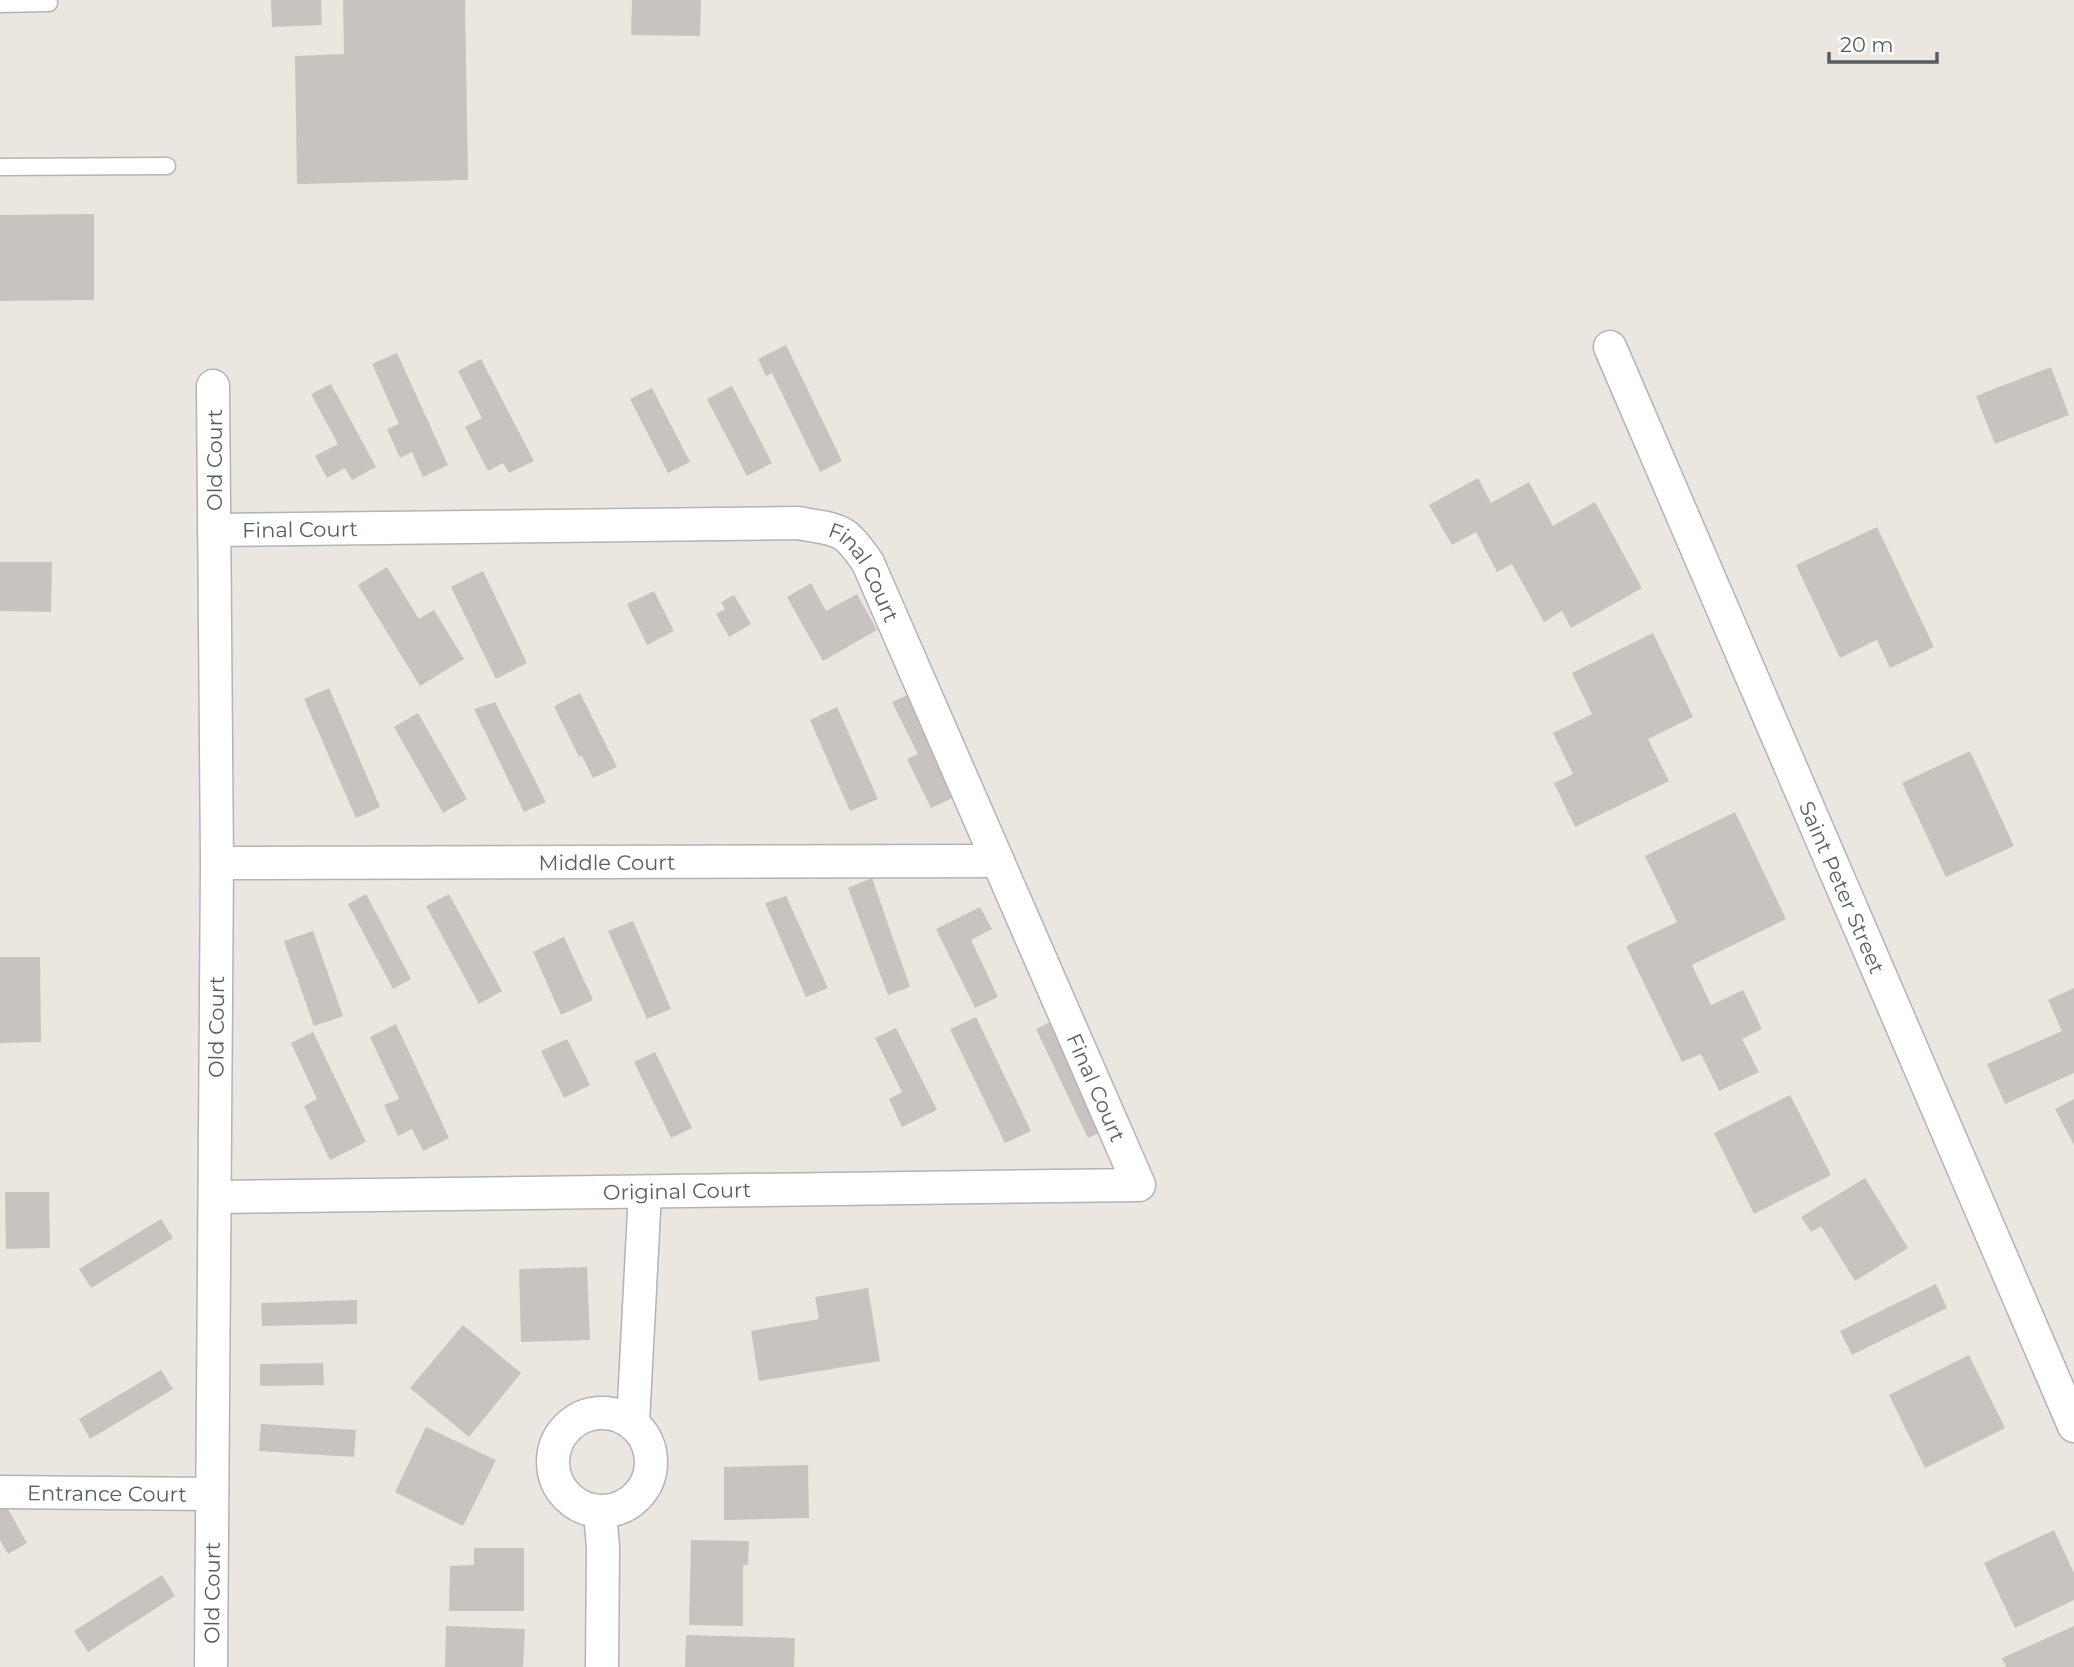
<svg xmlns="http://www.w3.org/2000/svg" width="2074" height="1667" viewBox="0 0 2074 1667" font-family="Montserrat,sans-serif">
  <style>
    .building { fill: #c8c3bf }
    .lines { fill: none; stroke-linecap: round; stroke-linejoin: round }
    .service-casing { stroke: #b0b4b7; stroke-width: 19 }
    .minor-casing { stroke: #b0b4b7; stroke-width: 35 }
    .service { stroke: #fff; stroke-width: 16 }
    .minor { stroke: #fff; stroke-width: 32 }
    .labels { text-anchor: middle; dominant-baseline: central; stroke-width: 5; stroke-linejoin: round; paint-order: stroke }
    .street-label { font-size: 21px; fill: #585e60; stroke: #fff }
  </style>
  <rect width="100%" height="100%" fill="#ebe6df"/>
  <g class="building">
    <polygon points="271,0 321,0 322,25 272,27"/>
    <polygon points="343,0 465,0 468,180 297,184 295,56 344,54"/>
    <polygon points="632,0 701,0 700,36 631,35"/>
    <polygon points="94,214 94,300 0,301 0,215"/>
    <polygon points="786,345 842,461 820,472 772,373 766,376 758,359"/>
    <polygon points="397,353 448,465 423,477 412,452 400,458 387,429 399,424 372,364"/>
    <polygon points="481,359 534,461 509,473 503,463 488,471 465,427 482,418 458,371"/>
    <polygon points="2051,367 2069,415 1995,444 1976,396"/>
    <polygon points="331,384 376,467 352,480 345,468 327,478 315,456 338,444 311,394"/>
    <polygon points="732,386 772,463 747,476 707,399"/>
    <polygon points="652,388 690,462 668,473 630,399"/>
    <polygon points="1478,478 1491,503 1529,482 1553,526 1595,502 1642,588 1571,628 1562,611 1544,622 1512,564 1497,572 1476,532 1452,545 1429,505"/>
    <polygon points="1877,527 1934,647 1890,668 1877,640 1840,658 1796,565"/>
    <polygon points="0,562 52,562 51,612 0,611"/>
    <polygon points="387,567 419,619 434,610 464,659 420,686 358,585"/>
    <polygon points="483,571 527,663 496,679 451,587"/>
    <polygon points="811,583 826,611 857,594 877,630 823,661 787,597"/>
    <polygon points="654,591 674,631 647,645 627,604"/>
    <polygon points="734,595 751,624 729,637 716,614 725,609 721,602"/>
    <polygon points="1653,633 1693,717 1648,739 1669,781 1575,827 1554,783 1573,774 1553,733 1592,714 1572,673"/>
    <polygon points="329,688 380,807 356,818 304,699"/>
    <polygon points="580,693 617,767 593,778 582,756 579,757 554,706"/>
    <polygon points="912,693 961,794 931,808 907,759 918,754 892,702"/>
    <polygon points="495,702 546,802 524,812 474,709"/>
    <polygon points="837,707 878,799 850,811 810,720"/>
    <polygon points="418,713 467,799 443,813 394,727"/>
    <polygon points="1970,751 2014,846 1946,877 1902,783"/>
    <polygon points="1735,812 1786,919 1692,965 1711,1005 1743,990 1762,1029 1742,1039 1759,1072 1719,1091 1701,1054 1682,1062 1626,946 1677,922 1645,856"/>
    <polygon points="872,878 910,987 888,995 848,888"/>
    <polygon points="366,894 411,979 393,989 348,904"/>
    <polygon points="449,894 502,991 479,1004 426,906"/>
    <polygon points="786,896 828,988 806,997 765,903"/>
    <polygon points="980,907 992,929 971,940 998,997 975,1008 936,929"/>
    <polygon points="633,921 671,1009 647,1019 608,931"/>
    <polygon points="313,931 343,1016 314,1026 284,941"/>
    <polygon points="564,937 593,1000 561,1015 533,952"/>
    <polygon points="0,957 40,957 41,1042 0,1043"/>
    <polygon points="2074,988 2074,1073 2005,1104 1987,1064 2062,1031 2048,1000"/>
    <polygon points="976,1017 1031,1131 1005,1143 950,1029"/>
    <polygon points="1059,1018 1112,1127 1088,1138 1036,1029"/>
    <polygon points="396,1024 449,1138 423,1151 412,1129 398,1136 384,1105 399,1099 370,1037"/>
    <polygon points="896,1028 937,1110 902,1127 889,1099 902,1092 875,1038"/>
    <polygon points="313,1032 366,1142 330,1160 304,1106 317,1099 291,1043"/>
    <polygon points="567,1039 590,1085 564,1098 541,1051"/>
    <polygon points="655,1052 692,1128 671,1138 634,1062"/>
    <polygon points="1790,1095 1831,1175 1754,1214 1714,1133"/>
    <polygon points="2074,1099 2074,1145 2055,1109"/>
    <polygon points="1865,1178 1908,1248 1855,1281 1821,1226 1811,1232 1801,1217"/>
    <polygon points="5,1192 49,1192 50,1248 6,1249"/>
    <polygon points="161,1219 173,1238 91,1288 79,1269"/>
    <polygon points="587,1267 590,1340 521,1342 519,1269"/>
    <polygon points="1936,1284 1947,1308 1852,1355 1840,1331"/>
    <polygon points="868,1288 880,1361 759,1381 751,1331 819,1319 815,1297"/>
    <polygon points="357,1300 357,1324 262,1326 261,1303"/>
    <polygon points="463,1325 521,1373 469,1437 410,1388"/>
    <polygon points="1969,1355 2005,1428 1925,1468 1889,1395"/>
    <polygon points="323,1363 324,1385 260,1386 260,1364"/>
    <polygon points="161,1370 173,1389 90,1439 79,1419"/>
    <polygon points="261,1424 356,1430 354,1457 259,1451"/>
    <polygon points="426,1427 496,1460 463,1526 395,1492"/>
    <polygon points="808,1465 809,1518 724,1520 724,1467"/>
    <polygon points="0,1495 27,1543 8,1554 0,1540"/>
    <polygon points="2054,1530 2074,1573 2074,1600 2015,1628 1984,1563"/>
    <polygon points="691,1540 749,1541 748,1565 743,1565 743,1626 689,1625"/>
    <polygon points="474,1548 524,1548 524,1611 449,1611 450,1566 474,1565"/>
    <polygon points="162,1575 175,1596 88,1652 74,1631"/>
    <polygon points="446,1626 525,1629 523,1667 445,1667"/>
    <polygon points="2074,1626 2074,1667 2006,1667 2002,1658"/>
    <polygon points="686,1635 795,1638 794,1667 685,1667"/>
  </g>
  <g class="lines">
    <defs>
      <g id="service">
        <polyline points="0,4 49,3"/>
        <polyline points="0,167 167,166"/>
      </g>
      <g id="minor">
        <path id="s1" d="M 1610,347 L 2074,1426"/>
        <path id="s2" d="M 214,530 L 798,523 C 840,531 843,526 868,563 L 1139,1185 L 216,1197"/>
        <path id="s3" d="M 217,863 L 998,861"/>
        <circle cx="602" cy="1462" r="49"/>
        <polyline points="633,1423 645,1192"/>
        <path id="s4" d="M 0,1492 L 212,1494"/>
        <polyline points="600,1512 603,1547 602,1667"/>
        <path id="s5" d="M 211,1667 L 217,863 L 213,386"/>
      </g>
    </defs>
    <use href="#service" class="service-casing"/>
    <use href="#minor" class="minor-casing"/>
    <use href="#service" class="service"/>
    <use href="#minor" class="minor"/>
  </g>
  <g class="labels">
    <g class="street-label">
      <text transform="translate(214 460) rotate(-90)">Old Court</text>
      <text stroke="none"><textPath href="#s2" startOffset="86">Final Court</textPath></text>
      <text stroke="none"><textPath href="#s2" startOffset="674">Final Court</textPath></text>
      <text stroke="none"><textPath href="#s3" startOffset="390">Middle Court</textPath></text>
      <text stroke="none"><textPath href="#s1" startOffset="588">Saint Peter Street</textPath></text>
      <text stroke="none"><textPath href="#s5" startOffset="640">Old Court</textPath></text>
      <text stroke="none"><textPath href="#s2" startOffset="1241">Final Court</textPath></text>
      <text transform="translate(677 1191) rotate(-1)">Original Court</text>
      <text stroke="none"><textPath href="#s4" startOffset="107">Entrance Court</textPath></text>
      <text stroke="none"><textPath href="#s5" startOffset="74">Old Court</textPath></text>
    </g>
  </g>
  <path d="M1829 52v10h108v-10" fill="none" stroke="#585e60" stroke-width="3.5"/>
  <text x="1840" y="52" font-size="21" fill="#585e60" stroke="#ffffff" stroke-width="5" paint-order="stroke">20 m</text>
</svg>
